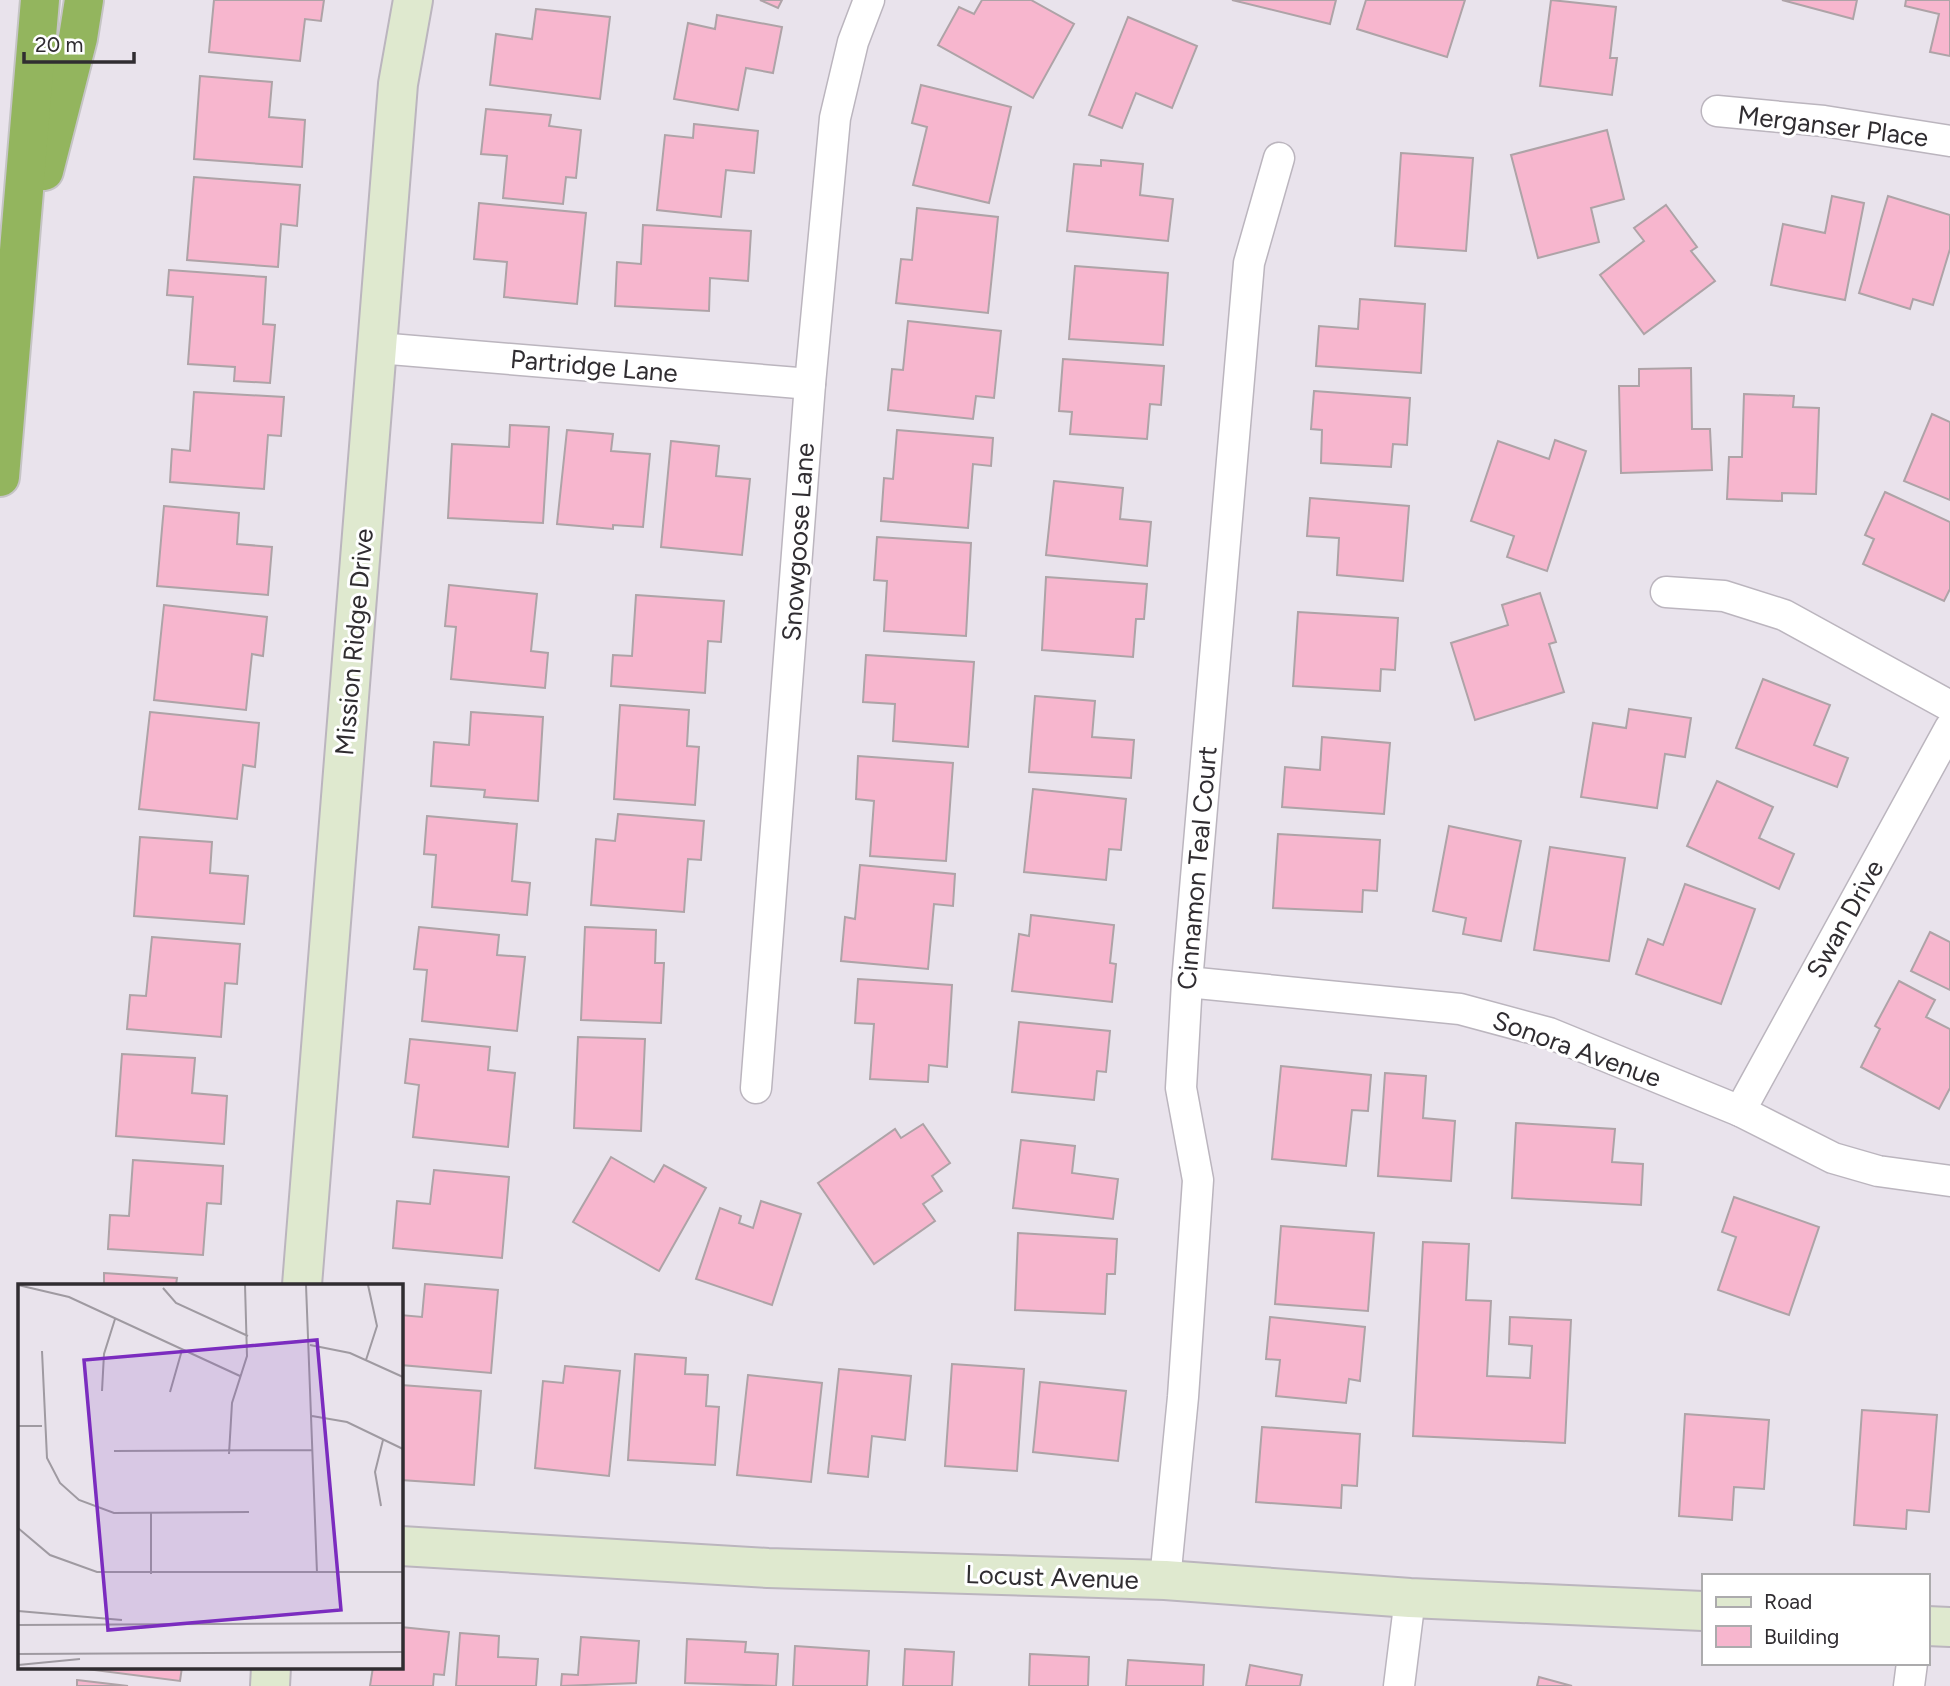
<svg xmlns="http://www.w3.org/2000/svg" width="1950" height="1686" viewBox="0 0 1950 1686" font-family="Figtree,sans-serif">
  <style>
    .building { fill: #f7b6ce; stroke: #aea3a7; stroke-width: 2 }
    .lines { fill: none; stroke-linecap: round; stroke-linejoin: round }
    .street-casing { stroke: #bbb5be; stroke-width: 33 }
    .secondary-casing { stroke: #bbb5be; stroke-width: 42 }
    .highway-casing { stroke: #c5c4c5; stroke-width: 42 }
    .street { stroke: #fff; stroke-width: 30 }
    .secondary { stroke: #dfe9cf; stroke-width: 38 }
    .highway { stroke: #93b55e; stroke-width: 38 }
    .labels { text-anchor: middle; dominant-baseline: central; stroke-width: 6; stroke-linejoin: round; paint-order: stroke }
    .street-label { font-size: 26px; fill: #302d31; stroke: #fff }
    .inset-road { fill: none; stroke: #9f9aa1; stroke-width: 2 }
    .view { fill: #7b2cbf; fill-opacity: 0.15; stroke: #7b2cbf; stroke-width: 3.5 }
    .inset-edge { fill: none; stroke: #302d31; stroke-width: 3.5 }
  </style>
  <rect width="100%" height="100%" fill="#e9e3ec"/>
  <g class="building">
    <polygon points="214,0 324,0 321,21 305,19 300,61 209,52"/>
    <polygon points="760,0 782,0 778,8"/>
    <polygon points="982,0 1031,0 1074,24 1033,98 938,45 959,7 974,14"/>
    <polygon points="1232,0 1336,0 1330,24"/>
    <polygon points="1366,0 1465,0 1447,57 1357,29"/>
    <polygon points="1551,0 1616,7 1610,58 1617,58 1612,95 1540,86"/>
    <polygon points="1782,0 1857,0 1853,19"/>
    <polygon points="1906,0 1950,0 1950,56 1930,52 1939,14 1905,6"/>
    <polygon points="536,9 610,17 600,99 490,85 496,34 532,39"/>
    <polygon points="717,15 782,27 773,73 746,68 738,110 674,99 688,23 715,29"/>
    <polygon points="1128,17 1197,46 1172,108 1136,93 1122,128 1089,115"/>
    <polygon points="200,76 272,82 269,117 305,120 302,167 194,159"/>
    <polygon points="921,85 1011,107 989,203 913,185 927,127 912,123"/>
    <polygon points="486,109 551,115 549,126 581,130 576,178 566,177 563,204 503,198 507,156 481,154"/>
    <polygon points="694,124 758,131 754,173 726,170 721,217 657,210 665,135 693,138"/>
    <polygon points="1607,130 1624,199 1591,208 1599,242 1538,258 1511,155"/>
    <polygon points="1401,153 1473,158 1466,251 1395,246"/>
    <polygon points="1101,160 1143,164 1140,195 1173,199 1168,241 1067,231 1074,164 1101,166"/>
    <polygon points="194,177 300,185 297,226 281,224 278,267 187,260"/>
    <polygon points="1832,196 1864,203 1845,300 1771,285 1783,224 1825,233"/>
    <polygon points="1888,196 1950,215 1950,249 1933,305 1913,299 1910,309 1859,293"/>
    <polygon points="479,203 586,213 577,304 504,297 507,262 474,259"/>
    <polygon points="1666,205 1697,247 1691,251 1715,281 1644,334 1600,275 1644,241 1634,228"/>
    <polygon points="917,208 998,217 988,313 896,303 901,259 912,260"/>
    <polygon points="643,225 751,231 748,281 710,278 709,311 615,306 617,262 641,264"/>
    <polygon points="1075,266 1168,273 1163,345 1069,339"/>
    <polygon points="169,270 266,277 263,324 275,325 270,383 234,381 235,367 188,364 193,297 167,295"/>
    <polygon points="1360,299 1425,304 1421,373 1316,366 1319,326 1358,329"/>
    <polygon points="908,321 1001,331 994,398 976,396 973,419 888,410 892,369 903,370"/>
    <polygon points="1063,359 1164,366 1161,405 1150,404 1147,439 1070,434 1072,412 1059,411"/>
    <polygon points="1691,368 1692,429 1710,429 1712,470 1621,473 1619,386 1639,386 1639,369"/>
    <polygon points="1314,391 1410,398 1407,445 1393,444 1391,467 1321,463 1322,430 1311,429"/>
    <polygon points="194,392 284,397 281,436 268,435 264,489 170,482 172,449 190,451"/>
    <polygon points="1744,394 1794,396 1793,407 1819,408 1816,494 1782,493 1782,501 1727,499 1729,457 1742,457"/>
    <polygon points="1932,414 1950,422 1950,500 1904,481"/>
    <polygon points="510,425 549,427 543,523 448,518 452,444 509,447"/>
    <polygon points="567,430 613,434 611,451 650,454 643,527 613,525 613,529 557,524"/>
    <polygon points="897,430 993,438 991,466 973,464 968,528 881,521 884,478 893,479"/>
    <polygon points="1555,440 1586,451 1547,571 1507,557 1514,536 1471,521 1498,441 1549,459"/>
    <polygon points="671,441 719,446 716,476 750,479 742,555 661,547"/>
    <polygon points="1054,481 1123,488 1120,519 1151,522 1147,566 1046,555"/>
    <polygon points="1885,492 1950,522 1950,589 1944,601 1863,564 1874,539 1865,535"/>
    <polygon points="1310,498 1409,506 1403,581 1337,575 1339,538 1307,536"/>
    <polygon points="164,506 239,513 237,544 272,547 268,595 157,586"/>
    <polygon points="877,537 971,543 966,636 884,631 887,581 874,580"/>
    <polygon points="1046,577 1147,584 1144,619 1136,619 1133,657 1042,650"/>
    <polygon points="449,585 537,594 531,651 548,653 545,688 451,679 456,627 445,626"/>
    <polygon points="1540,593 1556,642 1549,644 1564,692 1475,720 1451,643 1508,625 1502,605"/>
    <polygon points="636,595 724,601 721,642 708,641 705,693 611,686 613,655 632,656"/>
    <polygon points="164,605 267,617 263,656 252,654 246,710 154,700"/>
    <polygon points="1298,612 1398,618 1395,670 1381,669 1380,691 1293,686"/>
    <polygon points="866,655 974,662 968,747 893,741 895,704 863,702"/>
    <polygon points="1763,679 1830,705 1814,745 1848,758 1837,787 1736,748"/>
    <polygon points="1035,696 1095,701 1092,737 1134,740 1131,778 1029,772"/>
    <polygon points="620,705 689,710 687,746 699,747 695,805 614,799"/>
    <polygon points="1629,709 1691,718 1685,757 1665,754 1657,808 1581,797 1593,723 1626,728"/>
    <polygon points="150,712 259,723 255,767 243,765 237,819 139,809"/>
    <polygon points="471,712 543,717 538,801 484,797 485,790 431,786 434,742 469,745"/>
    <polygon points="1322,737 1390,743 1384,814 1282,807 1285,767 1320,770"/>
    <polygon points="858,756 953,763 946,861 870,856 874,801 856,799"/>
    <polygon points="1717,781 1773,807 1759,838 1794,854 1779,889 1687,846"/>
    <polygon points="1033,789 1126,799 1121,850 1109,849 1106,880 1024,872"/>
    <polygon points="618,814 704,821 701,860 688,859 684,912 591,905 596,839 615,841"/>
    <polygon points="427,816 517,824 512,881 530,883 527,915 432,907 436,855 424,854"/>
    <polygon points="1449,826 1521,841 1501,941 1463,934 1466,918 1433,911"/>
    <polygon points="1278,834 1380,840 1377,891 1363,890 1362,912 1273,908"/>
    <polygon points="140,837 212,842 210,873 248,876 244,924 134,916"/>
    <polygon points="1550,847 1625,858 1609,961 1534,950"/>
    <polygon points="860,865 955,874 953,906 934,904 928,969 841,961 845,917 855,919"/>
    <polygon points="1685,884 1755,909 1721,1004 1636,974 1648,939 1663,945"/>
    <polygon points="1031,915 1114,925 1110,963 1116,964 1112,1002 1012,991 1019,934 1029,936"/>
    <polygon points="419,927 499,935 497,955 525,957 517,1031 422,1021 427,970 414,969"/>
    <polygon points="585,927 656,930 655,963 664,963 661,1023 581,1020"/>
    <polygon points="1930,932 1950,942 1950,990 1911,971"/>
    <polygon points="152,937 240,944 237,984 225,983 221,1037 127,1029 130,995 146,996"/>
    <polygon points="858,979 952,985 947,1067 929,1065 928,1082 870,1079 874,1024 855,1023"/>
    <polygon points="1899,981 1935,1000 1926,1017 1950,1029 1950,1088 1939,1109 1861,1067 1880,1029 1875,1026"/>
    <polygon points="1019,1022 1110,1031 1106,1072 1097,1071 1094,1100 1012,1092"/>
    <polygon points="578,1037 645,1039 641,1131 574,1128"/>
    <polygon points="410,1039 490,1047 488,1070 515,1073 508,1147 413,1137 419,1085 405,1083"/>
    <polygon points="122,1054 195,1058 192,1093 227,1096 224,1144 116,1136"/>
    <polygon points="1281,1066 1371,1075 1368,1111 1352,1110 1346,1166 1272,1159"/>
    <polygon points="1385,1073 1426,1076 1423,1118 1455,1121 1451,1181 1378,1176"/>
    <polygon points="1516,1123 1615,1129 1612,1162 1643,1164 1641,1205 1512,1198"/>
    <polygon points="923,1124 950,1163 932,1176 942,1191 923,1204 935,1221 874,1264 818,1183 895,1129 901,1138"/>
    <polygon points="1021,1140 1075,1146 1072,1173 1118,1179 1113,1219 1013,1208"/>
    <polygon points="611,1157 654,1182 664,1165 706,1188 659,1271 573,1222"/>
    <polygon points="133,1160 223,1166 221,1204 207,1203 203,1255 108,1249 110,1215 129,1216"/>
    <polygon points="434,1170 509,1177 502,1258 393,1248 397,1201 430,1204"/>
    <polygon points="1734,1197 1819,1227 1789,1315 1718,1290 1736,1237 1722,1232"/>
    <polygon points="761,1201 801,1214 772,1305 696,1279 720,1208 741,1216 739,1223 753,1228"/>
    <polygon points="1281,1226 1374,1233 1368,1311 1275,1304"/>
    <polygon points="1018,1233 1117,1239 1115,1274 1107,1274 1105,1314 1015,1310"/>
    <polygon points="1423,1242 1469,1244 1466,1300 1491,1301 1487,1376 1530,1378 1532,1346 1509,1344 1510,1317 1571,1320 1565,1443 1413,1436"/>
    <polygon points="104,1273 177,1278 176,1285 104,1285"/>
    <polygon points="425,1284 498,1290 491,1373 401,1365 401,1315 422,1317"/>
    <polygon points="1270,1317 1365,1327 1360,1381 1349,1379 1346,1403 1276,1396 1280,1360 1266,1359"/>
    <polygon points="635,1354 686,1358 685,1374 708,1375 706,1406 719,1407 715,1465 628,1460"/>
    <polygon points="952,1364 1024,1369 1017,1471 945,1466"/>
    <polygon points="565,1366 620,1371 609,1476 535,1468 543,1381 563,1383"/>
    <polygon points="839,1369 911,1376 905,1440 872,1436 868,1477 828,1473"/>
    <polygon points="748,1375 822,1383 811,1482 737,1475"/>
    <polygon points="1040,1382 1126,1391 1118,1461 1033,1452"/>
    <polygon points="401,1385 481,1391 474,1485 401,1480"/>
    <polygon points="1862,1410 1937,1415 1929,1512 1907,1510 1906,1529 1854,1525"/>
    <polygon points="1685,1414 1769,1420 1764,1489 1734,1487 1732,1520 1679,1516"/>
    <polygon points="1262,1427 1360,1434 1357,1486 1342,1485 1341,1508 1256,1502"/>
    <polygon points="401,1627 449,1632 444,1675 434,1674 433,1686 370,1686 373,1667 401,1667"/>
    <polygon points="460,1633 499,1636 498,1657 538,1659 536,1686 456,1686"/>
    <polygon points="581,1637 639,1641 636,1683 561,1686 562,1674 578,1675"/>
    <polygon points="687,1639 746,1642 745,1652 778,1654 776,1686 685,1683"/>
    <polygon points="795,1646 869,1651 867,1686 793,1686"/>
    <polygon points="905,1649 954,1652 952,1686 903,1686"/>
    <polygon points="1030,1654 1089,1657 1088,1686 1029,1686"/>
    <polygon points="1128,1660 1204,1665 1203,1686 1126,1686"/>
    <polygon points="1250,1665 1302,1675 1300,1686 1246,1686"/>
    <polygon points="71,1667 182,1667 180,1681"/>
    <polygon points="1539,1677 1572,1686 1537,1686"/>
    <polygon points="77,1680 128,1686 77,1686"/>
  </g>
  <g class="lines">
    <defs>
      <g id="street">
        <polyline points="1717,111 1824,121 1950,141"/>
        <polyline points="378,348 810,384"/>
        <polyline points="1666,592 1724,596 1784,615 1950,706"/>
        <polyline points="1187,982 1460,1009 1549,1033 1740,1111 1833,1158 1878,1171 1950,1181"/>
        <polyline points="756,1088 810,384 835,118 853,42 869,0"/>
        <polyline points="1740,1111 1950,728"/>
        <polyline points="1165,1580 1183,1397 1198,1180 1181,1088 1187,982 1249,263 1279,158"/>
        <polyline points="1399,1686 1410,1598"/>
        <polyline points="1909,1686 1912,1663"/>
      </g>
      <g id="secondary">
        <polyline points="302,1285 398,84 413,0"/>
        <polyline points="401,1546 768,1568 1165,1580 1410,1598 1703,1611"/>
        <polyline points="1927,1626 1950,1627"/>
        <polyline points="270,1686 271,1667"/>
      </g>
      <g id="highway">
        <polyline points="44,171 78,38 84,0"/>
        <polyline points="0,477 40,0"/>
      </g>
    </defs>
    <use href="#street" class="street-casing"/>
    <use href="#secondary" class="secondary-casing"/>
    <use href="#highway" class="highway-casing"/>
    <use href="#street" class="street"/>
    <use href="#secondary" class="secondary"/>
    <use href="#highway" class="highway"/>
  </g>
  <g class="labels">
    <g class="street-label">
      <text transform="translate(1833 126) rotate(7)">Merganser Place</text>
      <text transform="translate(594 366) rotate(5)">Partridge Lane</text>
      <text transform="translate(798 542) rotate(-86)">Snowgoose Lane</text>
      <text transform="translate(354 642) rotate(-85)">Mission Ridge Drive</text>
      <text transform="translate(1197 868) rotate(-85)">Cinnamon Teal Court</text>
      <text transform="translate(1845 919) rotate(-61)">Swan Drive</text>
      <text transform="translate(1577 1049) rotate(20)">Sonora Avenue</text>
      <text transform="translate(1052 1577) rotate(2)">Locust Avenue</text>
    </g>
  </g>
  <g transform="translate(18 1284)">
    <rect width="385" height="385" fill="#e9e3ec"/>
    <path class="inset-road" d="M 0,1 L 51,13 L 222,92M 288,1 L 299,289M 145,4 L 158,19 L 230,52M 292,61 L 332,69 L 385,93M 24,67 L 29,174 L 42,199 L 61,216 L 96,229 L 231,228M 348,76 L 359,42 L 350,1M 84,107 L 86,70 L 97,35M 152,108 L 164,66M 294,132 L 329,138 L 385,165M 0,142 L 24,142M 96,167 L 294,166M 211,170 L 214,119 L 229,72 L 227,1M 363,222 L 357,188 L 365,156M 133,229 L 133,290M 0,244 L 32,271 L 79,288 L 385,288M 0,327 L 104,336M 0,341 L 385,339M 0,370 L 385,368M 0,381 L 62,375"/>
    <path class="view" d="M 299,56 L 323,326 L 90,346 L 66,76 Z"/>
    <rect width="385" height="385" class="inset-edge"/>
  </g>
  <rect x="1702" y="1574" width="228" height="91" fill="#ffffff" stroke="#acabad" stroke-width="2"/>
  <rect x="1716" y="1597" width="35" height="10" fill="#dfe9cf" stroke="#acabad" stroke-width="2"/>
  <text x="1764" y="1609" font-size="21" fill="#302d31">Road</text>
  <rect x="1716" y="1626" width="35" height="21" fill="#f7b6ce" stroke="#acabad" stroke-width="2"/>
  <text x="1764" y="1644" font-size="21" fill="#302d31">Building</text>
  <path d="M24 52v10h110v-10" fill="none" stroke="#302d31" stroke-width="3.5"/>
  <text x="35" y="52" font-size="21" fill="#302d31" stroke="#ffffff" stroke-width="5" paint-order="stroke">20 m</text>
</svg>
